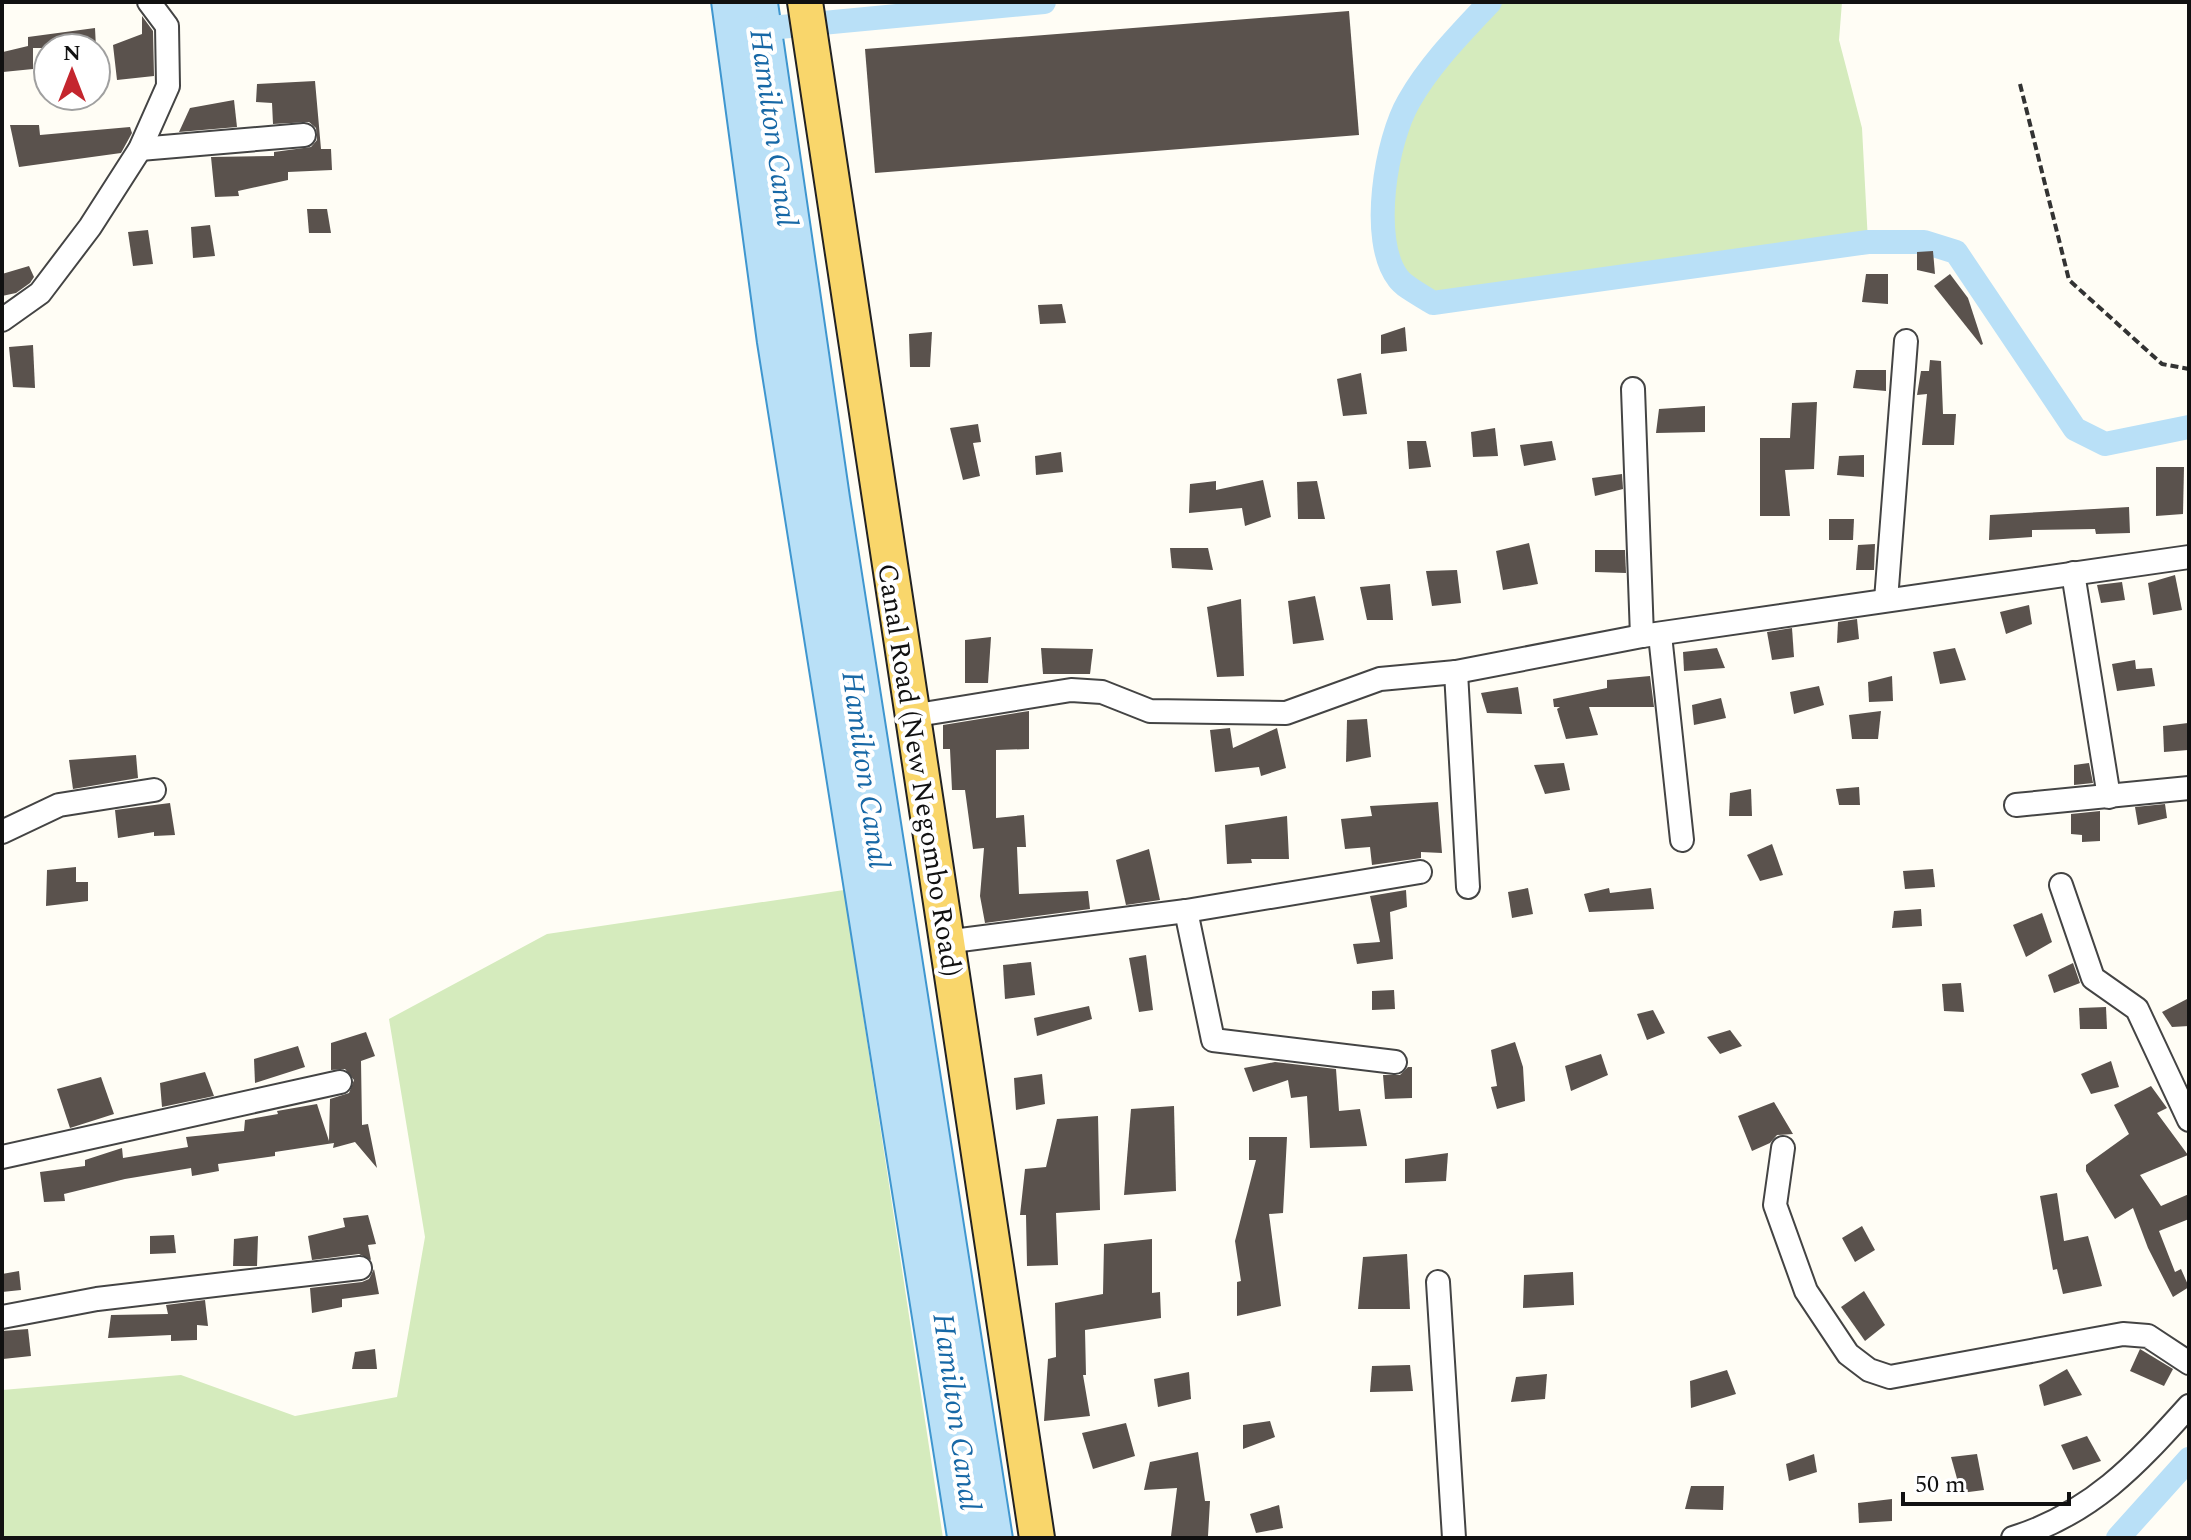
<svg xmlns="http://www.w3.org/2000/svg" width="2191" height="1540" viewBox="0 0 2191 1540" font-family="Spectral,serif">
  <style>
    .green { fill: #d5ebbd }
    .water { fill: #b9e0f7; stroke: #3f96cf; stroke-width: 2 }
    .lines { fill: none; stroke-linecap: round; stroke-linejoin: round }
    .canal { stroke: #b9e0f7; stroke-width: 24 }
    .building { fill: #5a524d }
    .street-casing { stroke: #444; stroke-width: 26 }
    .primary-casing { stroke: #222; stroke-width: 38 }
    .path { stroke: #333; stroke-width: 4; stroke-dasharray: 8 4; stroke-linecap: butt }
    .street { stroke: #fff; stroke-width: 22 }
    .primary { stroke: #f9d66b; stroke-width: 34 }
    .labels { text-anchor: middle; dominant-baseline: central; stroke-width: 8; stroke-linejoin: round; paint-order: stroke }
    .street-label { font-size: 28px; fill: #111; stroke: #fff }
    .water-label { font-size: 30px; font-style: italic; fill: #1768a6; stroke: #fff }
  </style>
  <rect width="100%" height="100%" fill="#fffdf5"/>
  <g class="green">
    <path d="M 1490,2 L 1842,2 L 1839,40 L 1862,128 L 1868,242 L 1433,303 C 1423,296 1405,288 1398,278 C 1369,240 1386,140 1409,101 C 1430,64 1461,33 1490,2 Z"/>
    <polygon points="844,890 943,1538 2,1538 2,1390 181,1375 295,1416 397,1397 425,1237 389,1019 547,934"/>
  </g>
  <polygon class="water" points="711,2 778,2 850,497 1013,1538 947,1538 757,343"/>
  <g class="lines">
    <g class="canal">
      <path d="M 1490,2 C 1461,33 1430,64 1409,101 C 1386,140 1369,240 1398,278 C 1405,288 1423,296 1433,303 L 1868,242 L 1924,242 L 1956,252 L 2075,429 L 2105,444 L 2189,427"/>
      <polyline points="759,29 1044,2"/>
      <polyline points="2118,1538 2189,1459"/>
    </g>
  </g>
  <g class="building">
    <polygon points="1349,11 1359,135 875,173 865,49"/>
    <polygon points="142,16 153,31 154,76 117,80 113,45 142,34"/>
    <polygon points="95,28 96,48 33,48 33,69 3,72 3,52 28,46 28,37"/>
    <polygon points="315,81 321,149 331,149 332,170 288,172 288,180 238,191 239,196 215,197 211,157 274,156 274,152 311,147 317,140 316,128 309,122 273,124 272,103 256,102 257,84"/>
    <polygon points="234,100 237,127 179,132 190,108"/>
    <polygon points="10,125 39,125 40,135 130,127 132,133 121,153 19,167"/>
    <polygon points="307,209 327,209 331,233 309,233"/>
    <polygon points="210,225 215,256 193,258 191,227"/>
    <polygon points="148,230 153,264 133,266 128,232"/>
    <polygon points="1933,251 1935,274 1917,270 1917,252"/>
    <polygon points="29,266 34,277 30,283 16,293 2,296 2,274"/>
    <polygon points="1866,274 1888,274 1888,304 1862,302"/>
    <polygon points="1950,274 1968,298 1983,344 1981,345 1934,286"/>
    <polygon points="1062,304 1066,323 1040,324 1038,305"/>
    <polygon points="1405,327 1407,351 1381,354 1381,335"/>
    <polygon points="932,332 930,367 910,367 909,334"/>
    <polygon points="33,345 35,388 13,387 9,347"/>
    <polygon points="1930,360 1941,361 1943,414 1956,414 1954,445 1922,445 1927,394 1917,395 1921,371 1929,371"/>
    <polygon points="1856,370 1886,370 1886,391 1853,388"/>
    <polygon points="1361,373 1367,414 1343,416 1337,379"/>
    <polygon points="1817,402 1814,469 1785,470 1790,516 1760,516 1760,438 1790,438 1792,403"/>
    <polygon points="1705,406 1705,432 1656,433 1659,409"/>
    <polygon points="978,424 981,442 973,443 980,476 963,480 950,428"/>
    <polygon points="1495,428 1498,456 1473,457 1471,432"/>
    <polygon points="1407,441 1426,441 1431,467 1409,469"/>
    <polygon points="1552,441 1556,460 1524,466 1520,445"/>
    <polygon points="1061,452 1063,472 1036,475 1035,456"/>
    <polygon points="1864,455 1864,477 1837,475 1839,456"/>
    <polygon points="2156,467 2184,467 2183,514 2156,516"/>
    <polygon points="1622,474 1623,489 1595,496 1592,478"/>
    <polygon points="1263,480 1271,517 1245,526 1242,508 1189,513 1190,484 1216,481 1216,490"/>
    <polygon points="1317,481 1325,519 1298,519 1297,482"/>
    <polygon points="2129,507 2130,533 2096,534 2095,529 2032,530 2032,537 1989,540 1990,515"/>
    <polygon points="1829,519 1854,519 1853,540 1829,540"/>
    <polygon points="1529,543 1538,584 1503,590 1496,551"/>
    <polygon points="1875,544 1874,570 1856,570 1858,545"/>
    <polygon points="1170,548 1208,548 1213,570 1172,568"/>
    <polygon points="1595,550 1625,550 1626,573 1595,572"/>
    <polygon points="1457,570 1461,603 1432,606 1426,571"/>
    <polygon points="2175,575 2182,610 2153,615 2148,583"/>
    <polygon points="2122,582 2125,600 2101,603 2097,585"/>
    <polygon points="1390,584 1393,620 1367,620 1360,587"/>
    <polygon points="1315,596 1324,640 1293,644 1288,601"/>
    <polygon points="1241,599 1244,676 1217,677 1207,607"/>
    <polygon points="2029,605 2032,624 2006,634 2000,612"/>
    <polygon points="1857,619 1859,639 1837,643 1838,622"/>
    <polygon points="1792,628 1794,657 1772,660 1767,632"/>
    <polygon points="991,637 988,683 965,683 965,640"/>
    <polygon points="1041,648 1093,649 1090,674 1043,674"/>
    <polygon points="1717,648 1725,668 1684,671 1683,652"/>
    <polygon points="1955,648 1966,680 1940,684 1933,652"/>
    <polygon points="2135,660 2136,669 2152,668 2155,686 2117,691 2112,664"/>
    <polygon points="1650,676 1654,707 1589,707 1598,735 1566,739 1557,709 1560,707 1554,707 1553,699 1607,688 1607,680"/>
    <polygon points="1892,676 1893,701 1869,702 1868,682"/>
    <polygon points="1819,686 1824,705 1794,714 1790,692"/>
    <polygon points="1518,687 1522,714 1487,713 1481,693"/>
    <polygon points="1721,698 1726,718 1694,725 1692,705"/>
    <polygon points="1029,711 1029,749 996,750 996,818 1024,815 1026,847 1017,847 1019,894 1088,891 1090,909 985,923 980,896 984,848 973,849 965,790 952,790 950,749 943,749 943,725"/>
    <polygon points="1881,711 1878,739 1852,739 1849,715"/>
    <polygon points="1367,719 1371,757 1346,762 1347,720"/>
    <polygon points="2188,723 2188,750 2164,752 2163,726"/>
    <polygon points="1230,728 1233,748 1277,728 1286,768 1261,776 1259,767 1215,772 1210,730"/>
    <polygon points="136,755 138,778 73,789 69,760"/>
    <polygon points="1564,763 1570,790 1545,794 1534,765"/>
    <polygon points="2089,763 2093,783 2074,785 2074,765"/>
    <polygon points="1859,787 1860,805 1839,805 1836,789"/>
    <polygon points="1751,789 1752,816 1729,816 1730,793"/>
    <polygon points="1438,802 1442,853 1421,852 1421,858 1372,865 1370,847 1345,849 1341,819 1372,816 1370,806"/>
    <polygon points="170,803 175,835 154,836 154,832 118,838 115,810"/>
    <polygon points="2165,804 2167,818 2138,825 2135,807"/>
    <polygon points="2100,811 2100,841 2082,842 2082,835 2071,834 2071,814"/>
    <polygon points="1287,816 1289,859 1251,859 1252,863 1227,864 1225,825"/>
    <polygon points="1772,844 1783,875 1760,881 1747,855"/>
    <polygon points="1149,849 1160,900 1126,905 1116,860"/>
    <polygon points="76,867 76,882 88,882 88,901 46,906 47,870"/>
    <polygon points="1933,869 1935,887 1905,889 1903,871"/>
    <polygon points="1528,888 1533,914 1512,918 1508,892"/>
    <polygon points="1609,888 1610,893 1651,888 1654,909 1589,912 1584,894"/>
    <polygon points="1406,890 1407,907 1390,912 1393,959 1357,964 1353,944 1380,942 1370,896"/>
    <polygon points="1921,909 1922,926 1892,928 1894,911"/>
    <polygon points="2042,913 2052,942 2026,957 2013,925"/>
    <polygon points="1146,955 1153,1010 1139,1012 1129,958"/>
    <polygon points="1031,962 1035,995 1005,999 1003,965"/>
    <polygon points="2073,963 2080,983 2054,993 2048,975"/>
    <polygon points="1961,983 1964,1012 1944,1011 1942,984"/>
    <polygon points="1394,990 1395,1009 1372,1010 1372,991"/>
    <polygon points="2189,998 2189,1026 2172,1027 2162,1012"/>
    <polygon points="1089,1006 1092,1019 1037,1036 1034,1018"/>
    <polygon points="2106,1007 2107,1029 2080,1029 2079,1008"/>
    <polygon points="1653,1010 1665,1033 1647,1040 1637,1014"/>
    <polygon points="1730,1030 1742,1046 1720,1054 1707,1037"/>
    <polygon points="366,1032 375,1056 361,1061 362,1125 368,1124 377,1168 355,1142 333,1148 334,1143 275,1152 275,1156 218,1164 219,1171 192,1176 191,1168 125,1179 64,1194 65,1201 44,1202 40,1172 85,1166 85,1160 122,1148 123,1158 188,1147 186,1137 244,1131 245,1120 278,1114 277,1111 317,1104 329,1141 330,1099 349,1093 354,1080 345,1069 331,1070 331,1043"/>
    <polygon points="1515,1042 1523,1067 1525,1101 1497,1109 1491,1087 1497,1086 1491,1050"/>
    <polygon points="298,1046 305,1067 255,1083 254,1059"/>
    <polygon points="1601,1054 1608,1075 1571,1091 1565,1066"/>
    <polygon points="2111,1061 2119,1087 2091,1094 2081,1074"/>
    <polygon points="1275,1062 1336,1069 1339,1111 1360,1109 1367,1146 1310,1148 1307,1096 1291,1098 1288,1080 1253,1092 1244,1068"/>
    <polygon points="1408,1067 1412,1067 1412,1098 1385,1099 1383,1075 1400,1075"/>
    <polygon points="205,1072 214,1096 162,1107 160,1083"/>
    <polygon points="1042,1074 1045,1104 1016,1110 1014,1078"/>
    <polygon points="101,1077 114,1114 70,1128 57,1089"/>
    <polygon points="2151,1086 2167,1108 2157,1113 2188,1155 2140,1175 2161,1206 2189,1194 2189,1219 2159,1231 2175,1272 2181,1269 2189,1287 2173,1297 2148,1248 2133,1208 2115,1219 2086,1171 2086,1165 2129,1134 2114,1105"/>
    <polygon points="1774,1102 1793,1134 1777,1135 1770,1143 1752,1151 1738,1116"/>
    <polygon points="1174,1106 1176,1191 1124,1195 1131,1109"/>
    <polygon points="1098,1116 1100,1210 1056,1213 1058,1265 1027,1266 1026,1215 1020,1215 1025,1169 1046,1167 1057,1119"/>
    <polygon points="1249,1137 1287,1137 1283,1213 1269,1214 1281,1306 1237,1316 1237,1282 1241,1281 1235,1241 1256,1160 1249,1160"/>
    <polygon points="1448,1153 1446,1181 1405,1183 1405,1159"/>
    <polygon points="2057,1193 2064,1241 2088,1236 2102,1286 2063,1294 2057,1269 2053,1270 2040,1196"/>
    <polygon points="368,1215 376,1244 368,1245 371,1260 359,1254 312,1260 308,1236 345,1227 343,1218"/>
    <polygon points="1862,1226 1875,1250 1855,1262 1842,1238"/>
    <polygon points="174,1235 176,1253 150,1254 150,1236"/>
    <polygon points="258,1236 257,1266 233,1266 234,1239"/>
    <polygon points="1152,1239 1152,1293 1160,1292 1161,1318 1085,1330 1086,1375 1083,1375 1090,1416 1044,1421 1048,1359 1056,1357 1055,1303 1103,1294 1104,1244"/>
    <polygon points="1407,1254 1410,1309 1358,1309 1363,1257"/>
    <polygon points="374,1269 379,1294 342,1299 342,1307 312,1313 310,1288 362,1282 369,1279"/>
    <polygon points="19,1271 21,1290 2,1292 2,1274"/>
    <polygon points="1573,1272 1574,1305 1523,1308 1524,1275"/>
    <polygon points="1864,1291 1885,1325 1865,1341 1841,1307"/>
    <polygon points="205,1300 208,1326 197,1325 197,1340 171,1341 171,1335 108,1338 111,1315 168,1314 166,1305"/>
    <polygon points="28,1329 31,1356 3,1359 2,1331"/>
    <polygon points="375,1349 377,1369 352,1369 355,1352"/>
    <polygon points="2140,1349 2173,1369 2164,1386 2130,1371"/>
    <polygon points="1410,1365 1413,1391 1370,1392 1372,1366"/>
    <polygon points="2067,1369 2082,1395 2044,1406 2039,1385"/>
    <polygon points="1727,1370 1736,1394 1691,1408 1690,1381"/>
    <polygon points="1189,1372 1191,1399 1158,1407 1154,1379"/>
    <polygon points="1547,1374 1545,1399 1511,1402 1516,1377"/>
    <polygon points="1270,1421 1275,1437 1243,1449 1243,1425"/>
    <polygon points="1126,1423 1135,1456 1093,1469 1082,1433"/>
    <polygon points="2087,1436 2101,1461 2073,1470 2061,1445"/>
    <polygon points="1198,1452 1205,1501 1210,1501 1208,1536 1171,1536 1177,1488 1144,1490 1150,1462"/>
    <polygon points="1814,1454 1817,1472 1789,1481 1786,1464"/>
    <polygon points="1977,1454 1984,1490 1961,1493 1951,1457"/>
    <polygon points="1691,1486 1724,1486 1723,1510 1685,1509"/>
    <polygon points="1892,1499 1892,1521 1859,1523 1858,1503"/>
    <polygon points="1279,1505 1283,1528 1256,1533 1250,1514"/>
  </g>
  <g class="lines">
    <defs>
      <g id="street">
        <polyline points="140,149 304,135"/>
        <polyline points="2,320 40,293 90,227 140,149 168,86 167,26 149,2"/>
        <polyline points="1633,389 1642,636"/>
        <polyline points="2073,573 2109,797"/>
        <polyline points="1886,600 1906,341"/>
        <polyline points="1660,635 1682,840"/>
        <polyline points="1456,672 1468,887"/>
        <polyline points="911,716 1071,690 1102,692 1150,711 1286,713 1380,679 1456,672 1642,636 2189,557"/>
        <polyline points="2016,805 2189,788"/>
        <polyline points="2,832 59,805 154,790"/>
        <polyline points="2061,885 2093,978 2137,1009 2189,1120"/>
        <polyline points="1186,911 1213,1040 1395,1062"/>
        <polyline points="945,942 1186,911 1420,872"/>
        <polyline points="1783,1148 1775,1205 1806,1291 1848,1354 1869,1370 1890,1377 2123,1334 2148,1336 2189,1363"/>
        <polyline points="2,1157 340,1082"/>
        <polyline points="1438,1282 1454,1538"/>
        <polyline points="2,1317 97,1299 360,1268"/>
        <path d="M 2013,1538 C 2092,1513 2135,1466 2189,1406"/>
      </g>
      <polyline id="primary" points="805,2 1037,1538"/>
    </defs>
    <use href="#street" class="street-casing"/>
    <use href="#primary" class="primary-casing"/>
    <polyline class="path" points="2020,84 2069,280 2162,364 2189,369"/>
    <use href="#street" class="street"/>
    <use href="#primary" class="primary"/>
  </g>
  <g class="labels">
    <g class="street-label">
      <text transform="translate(919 770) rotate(81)">Canal Road (New Negombo Road)</text>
    </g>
    <g class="water-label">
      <text transform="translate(773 128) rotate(82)">Hamilton Canal</text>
      <text transform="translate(865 770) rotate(82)">Hamilton Canal</text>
      <text transform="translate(956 1412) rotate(82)">Hamilton Canal</text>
    </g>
  </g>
  <rect width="2191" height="1540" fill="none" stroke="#111111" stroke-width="8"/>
  <g transform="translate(72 72)"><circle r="38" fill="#ffffff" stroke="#a0a0a0" stroke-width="2"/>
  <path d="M0-6L14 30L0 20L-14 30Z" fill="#c4262e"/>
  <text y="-12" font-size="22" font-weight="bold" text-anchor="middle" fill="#111111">N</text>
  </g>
  <path d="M1903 1492v12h166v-12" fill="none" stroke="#111111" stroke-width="4"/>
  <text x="1915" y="1492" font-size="24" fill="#111111" stroke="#ffffff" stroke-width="6" paint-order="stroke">50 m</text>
</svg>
